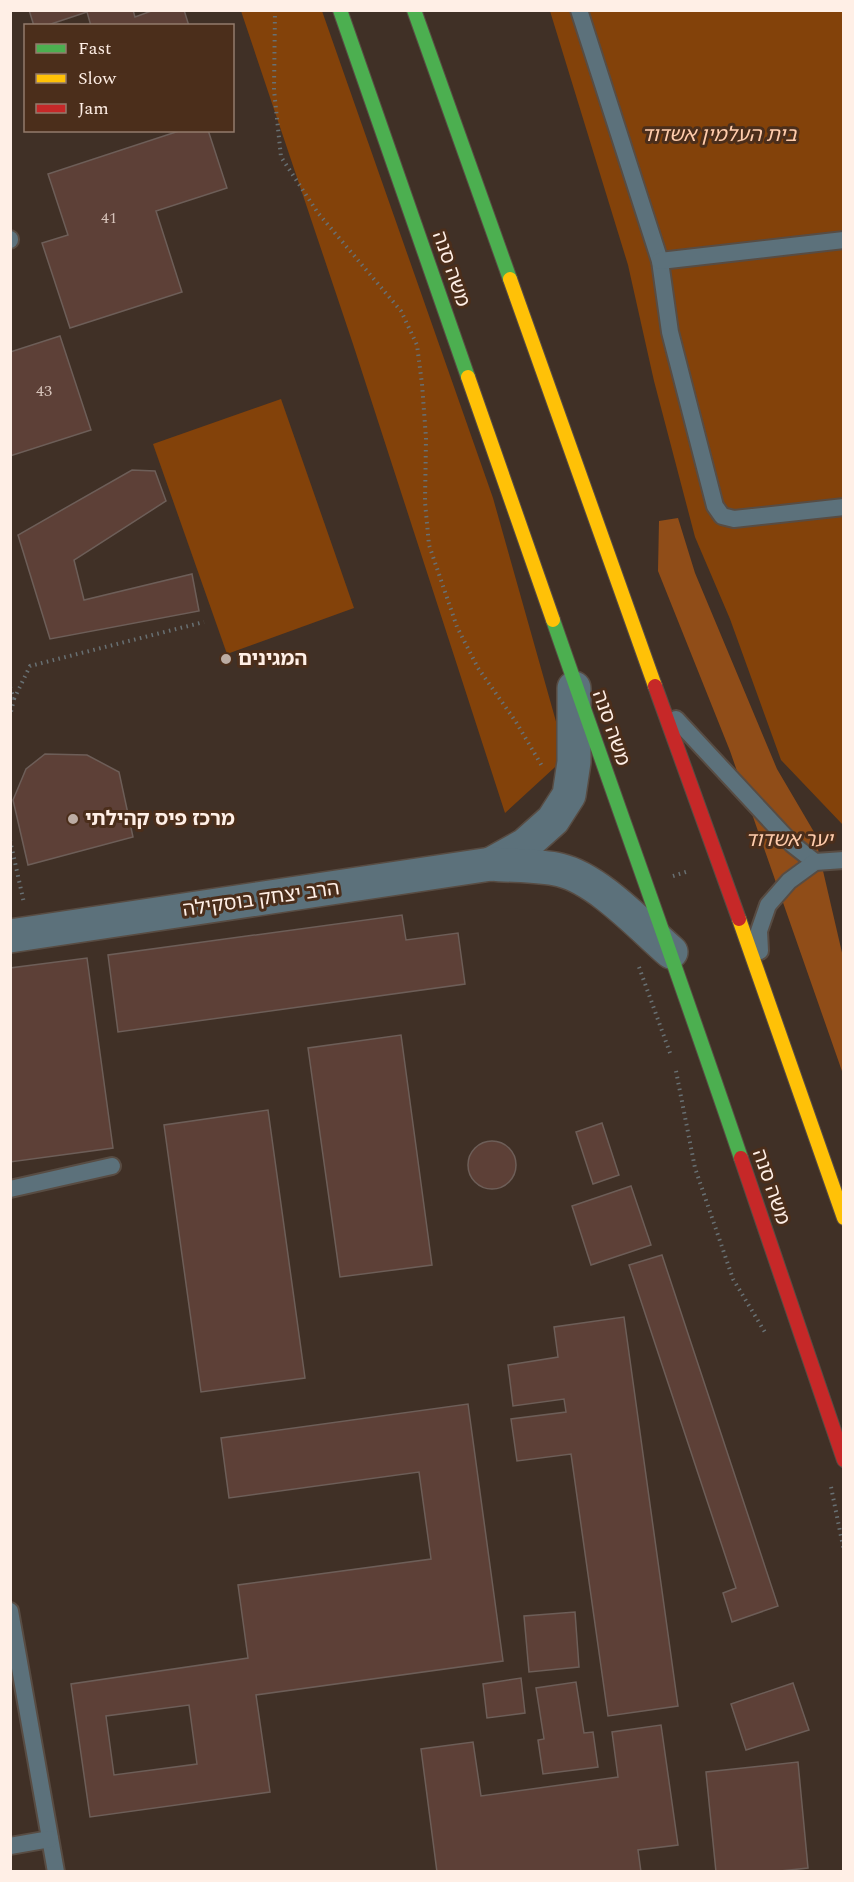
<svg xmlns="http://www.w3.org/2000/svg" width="854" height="1882" viewBox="0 0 854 1882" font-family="Spectral,'Noto Sans Hebrew',serif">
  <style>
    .green { fill: #83420a }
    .forest { fill: #904d18 }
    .building { fill: #5d4037; stroke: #6d5e58; stroke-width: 1.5; fill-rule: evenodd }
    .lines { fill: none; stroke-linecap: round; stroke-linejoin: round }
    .lane-casing { stroke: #584c43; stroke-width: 20 }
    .street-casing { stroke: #584c43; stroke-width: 36 }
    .fast-casing { stroke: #584c43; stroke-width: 16 }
    .slow-casing { stroke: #584c43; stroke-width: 16 }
    .jam-casing { stroke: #584c43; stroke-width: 16 }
    .path { stroke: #687073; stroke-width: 4; stroke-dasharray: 1.5 4.5; stroke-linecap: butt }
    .lane { stroke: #5c717b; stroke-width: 16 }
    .street { stroke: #5c717b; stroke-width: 33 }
    .fast { stroke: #4caf50; stroke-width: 14 }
    .slow { stroke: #ffc107; stroke-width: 14 }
    .jam { stroke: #c62828; stroke-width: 14 }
    .poi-dot { fill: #bcaca3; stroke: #4b2e1b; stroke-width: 2 }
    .labels { text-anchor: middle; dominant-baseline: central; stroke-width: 6; stroke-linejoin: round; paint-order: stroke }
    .number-label { font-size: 16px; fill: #d6c3ba }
    .park-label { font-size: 20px; font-style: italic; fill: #ffccac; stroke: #4b2e1b }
    .street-label { font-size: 20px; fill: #ffefe6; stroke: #4b2e1b }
    .poi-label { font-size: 20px; font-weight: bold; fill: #ffefe6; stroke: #4b2e1b; text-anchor: start }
  </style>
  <rect width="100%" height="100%" fill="#403026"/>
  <g class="green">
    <polygon points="241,11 322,11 493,498 566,757 505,813 353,344"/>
    <polygon points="550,11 843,11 843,825 781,760 730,619 695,537 654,381 628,265"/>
    <polygon points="281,399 354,608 227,654 153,444"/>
  </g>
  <polygon class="forest" points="678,518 695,573 777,769 814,832 843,957 843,1074 730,751 658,571 659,521"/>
  <g class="building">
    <polygon points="29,10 133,10 135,17 154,10 184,10 189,26 91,26 87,12 45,26 34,26"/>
    <polygon points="182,130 208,130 227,188 156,211 182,292 70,328 42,243 68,235 48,174"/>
    <polygon points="60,336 91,430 10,456 10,352"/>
    <polygon points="132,470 155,471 166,501 74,560 84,600 192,574 199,611 50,639 18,535"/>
    <polygon points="45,754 87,755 119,772 133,837 28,865 13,800 26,769"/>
    <polygon points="402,915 406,940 458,933 465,984 118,1032 108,955"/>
    <polygon points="87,958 113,1148 10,1162 10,968"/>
    <polygon points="401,1035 432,1265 340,1277 308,1048"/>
    <polygon points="268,1110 305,1378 201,1392 164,1125"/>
    <polygon points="602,1123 619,1175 593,1184 576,1132"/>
    <circle cx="492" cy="1165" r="24"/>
    <polygon points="631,1186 651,1245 591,1265 572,1206"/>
    <polygon points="662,1255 778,1606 732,1622 723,1593 736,1588 629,1265"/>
    <polygon points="624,1317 678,1706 608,1716 571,1454 517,1461 511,1419 566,1412 564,1399 513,1406 508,1365 558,1357 554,1327"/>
    <path d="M 468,1404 L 503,1661 L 256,1695 L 270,1792 L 90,1817 L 71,1684 L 248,1658 L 238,1585 L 431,1559 L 419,1472 L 229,1498 L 221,1438 ZM 189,1705 L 197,1764 L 114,1775 L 106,1716 Z"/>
    <polygon points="575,1612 579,1667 529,1672 524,1616"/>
    <polygon points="521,1678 525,1713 487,1718 483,1684"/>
    <polygon points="576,1682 584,1733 593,1732 598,1767 543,1774 538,1740 544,1739 536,1688"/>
    <polygon points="793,1683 809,1730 746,1750 731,1704"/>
    <polygon points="661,1725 678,1845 638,1850 641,1872 437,1872 421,1749 473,1742 481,1796 618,1777 612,1732"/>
    <polygon points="798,1762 808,1868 771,1872 716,1872 706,1772"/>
  </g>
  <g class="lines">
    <defs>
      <g id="lane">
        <polyline points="579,10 660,261 670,332 715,506 722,516 734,519 844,507"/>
        <polyline points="10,239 10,240"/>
        <polyline points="660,261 844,240"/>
        <polyline points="676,719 792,844 815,862"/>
        <polyline points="760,951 759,931 768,905 789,881 815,862 844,860"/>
        <polyline points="10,1189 112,1166"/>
        <polyline points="10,1611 56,1872"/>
        <polyline points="10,1846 50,1839"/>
      </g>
      <g id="street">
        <polyline points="491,864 525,845 553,820 569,795 574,762 574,688"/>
        <path d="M 10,936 L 491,864 C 513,866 538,865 560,870 C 598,879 641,926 671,952"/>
      </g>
      <g id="fast">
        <polyline points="340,10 468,377"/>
        <polyline points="414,10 510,279"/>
        <path d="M 553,620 C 615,799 680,978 741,1158"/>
      </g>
      <g id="slow">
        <polyline points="510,279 655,686"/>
        <polyline points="468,377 553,620"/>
        <polyline points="739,919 844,1218"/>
      </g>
      <g id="jam">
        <polyline points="655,686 739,919"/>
        <polyline points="741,1158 844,1460"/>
      </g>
    </defs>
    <use href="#lane" class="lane-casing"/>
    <use href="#street" class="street-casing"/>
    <use href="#fast" class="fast-casing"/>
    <use href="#slow" class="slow-casing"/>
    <use href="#jam" class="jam-casing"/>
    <g class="path">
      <polyline points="275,10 274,90 281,157 318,213 401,311 417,345 422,384 426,438 425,502 429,545 457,627 478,668 516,722 542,766"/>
      <polyline points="10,687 14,699 10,716"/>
      <polyline points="14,699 30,666 204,622"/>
      <polyline points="10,840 24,903"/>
      <polyline points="673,876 689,871"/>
      <polyline points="639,967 670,1053"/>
      <polyline points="676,1071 695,1168 733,1279 766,1334"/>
      <polyline points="831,1487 844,1551"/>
    </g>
    <use href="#lane" class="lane"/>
    <use href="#street" class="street"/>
    <use href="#fast" class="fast"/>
    <use href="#slow" class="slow"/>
    <use href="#jam" class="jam"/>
  </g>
  <g class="poi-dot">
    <circle cx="226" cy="659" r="6"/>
    <circle cx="73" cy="819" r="6"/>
  </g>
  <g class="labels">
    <g class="number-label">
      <text x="109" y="218">41</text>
      <text x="44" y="391">43</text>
    </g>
    <g class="park-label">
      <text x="719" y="135">בית העלמין אשדוד</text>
      <text x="789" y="840">יער אשדוד</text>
    </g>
    <g class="street-label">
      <text transform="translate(451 269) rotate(71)">משה סנה</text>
      <text transform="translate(611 728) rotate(71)">משה סנה</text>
      <text transform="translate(261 899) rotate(-8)">הרב יצחק בוסקילה</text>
      <text transform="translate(771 1187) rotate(71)">משה סנה</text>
    </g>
    <g class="poi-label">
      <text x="238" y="659">המגינים</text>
      <text x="85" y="819">מרכז פיס קהילתי</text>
    </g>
  </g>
  <rect width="854" height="1882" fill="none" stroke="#ffefe6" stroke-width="24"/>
  <rect x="24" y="24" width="210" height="108" fill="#4b2e1b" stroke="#937b6c" stroke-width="1.5"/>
  <rect x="36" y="44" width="30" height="9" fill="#4caf50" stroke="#937b6c" stroke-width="1.5"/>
  <text x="78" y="54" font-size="18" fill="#ffefe6">Fast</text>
  <rect x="36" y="74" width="30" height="9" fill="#ffc107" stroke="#937b6c" stroke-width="1.5"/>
  <text x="78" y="84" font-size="18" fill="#ffefe6">Slow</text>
  <rect x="36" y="104" width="30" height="9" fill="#c62828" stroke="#937b6c" stroke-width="1.5"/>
  <text x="78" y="114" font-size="18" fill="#ffefe6">Jam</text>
</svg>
